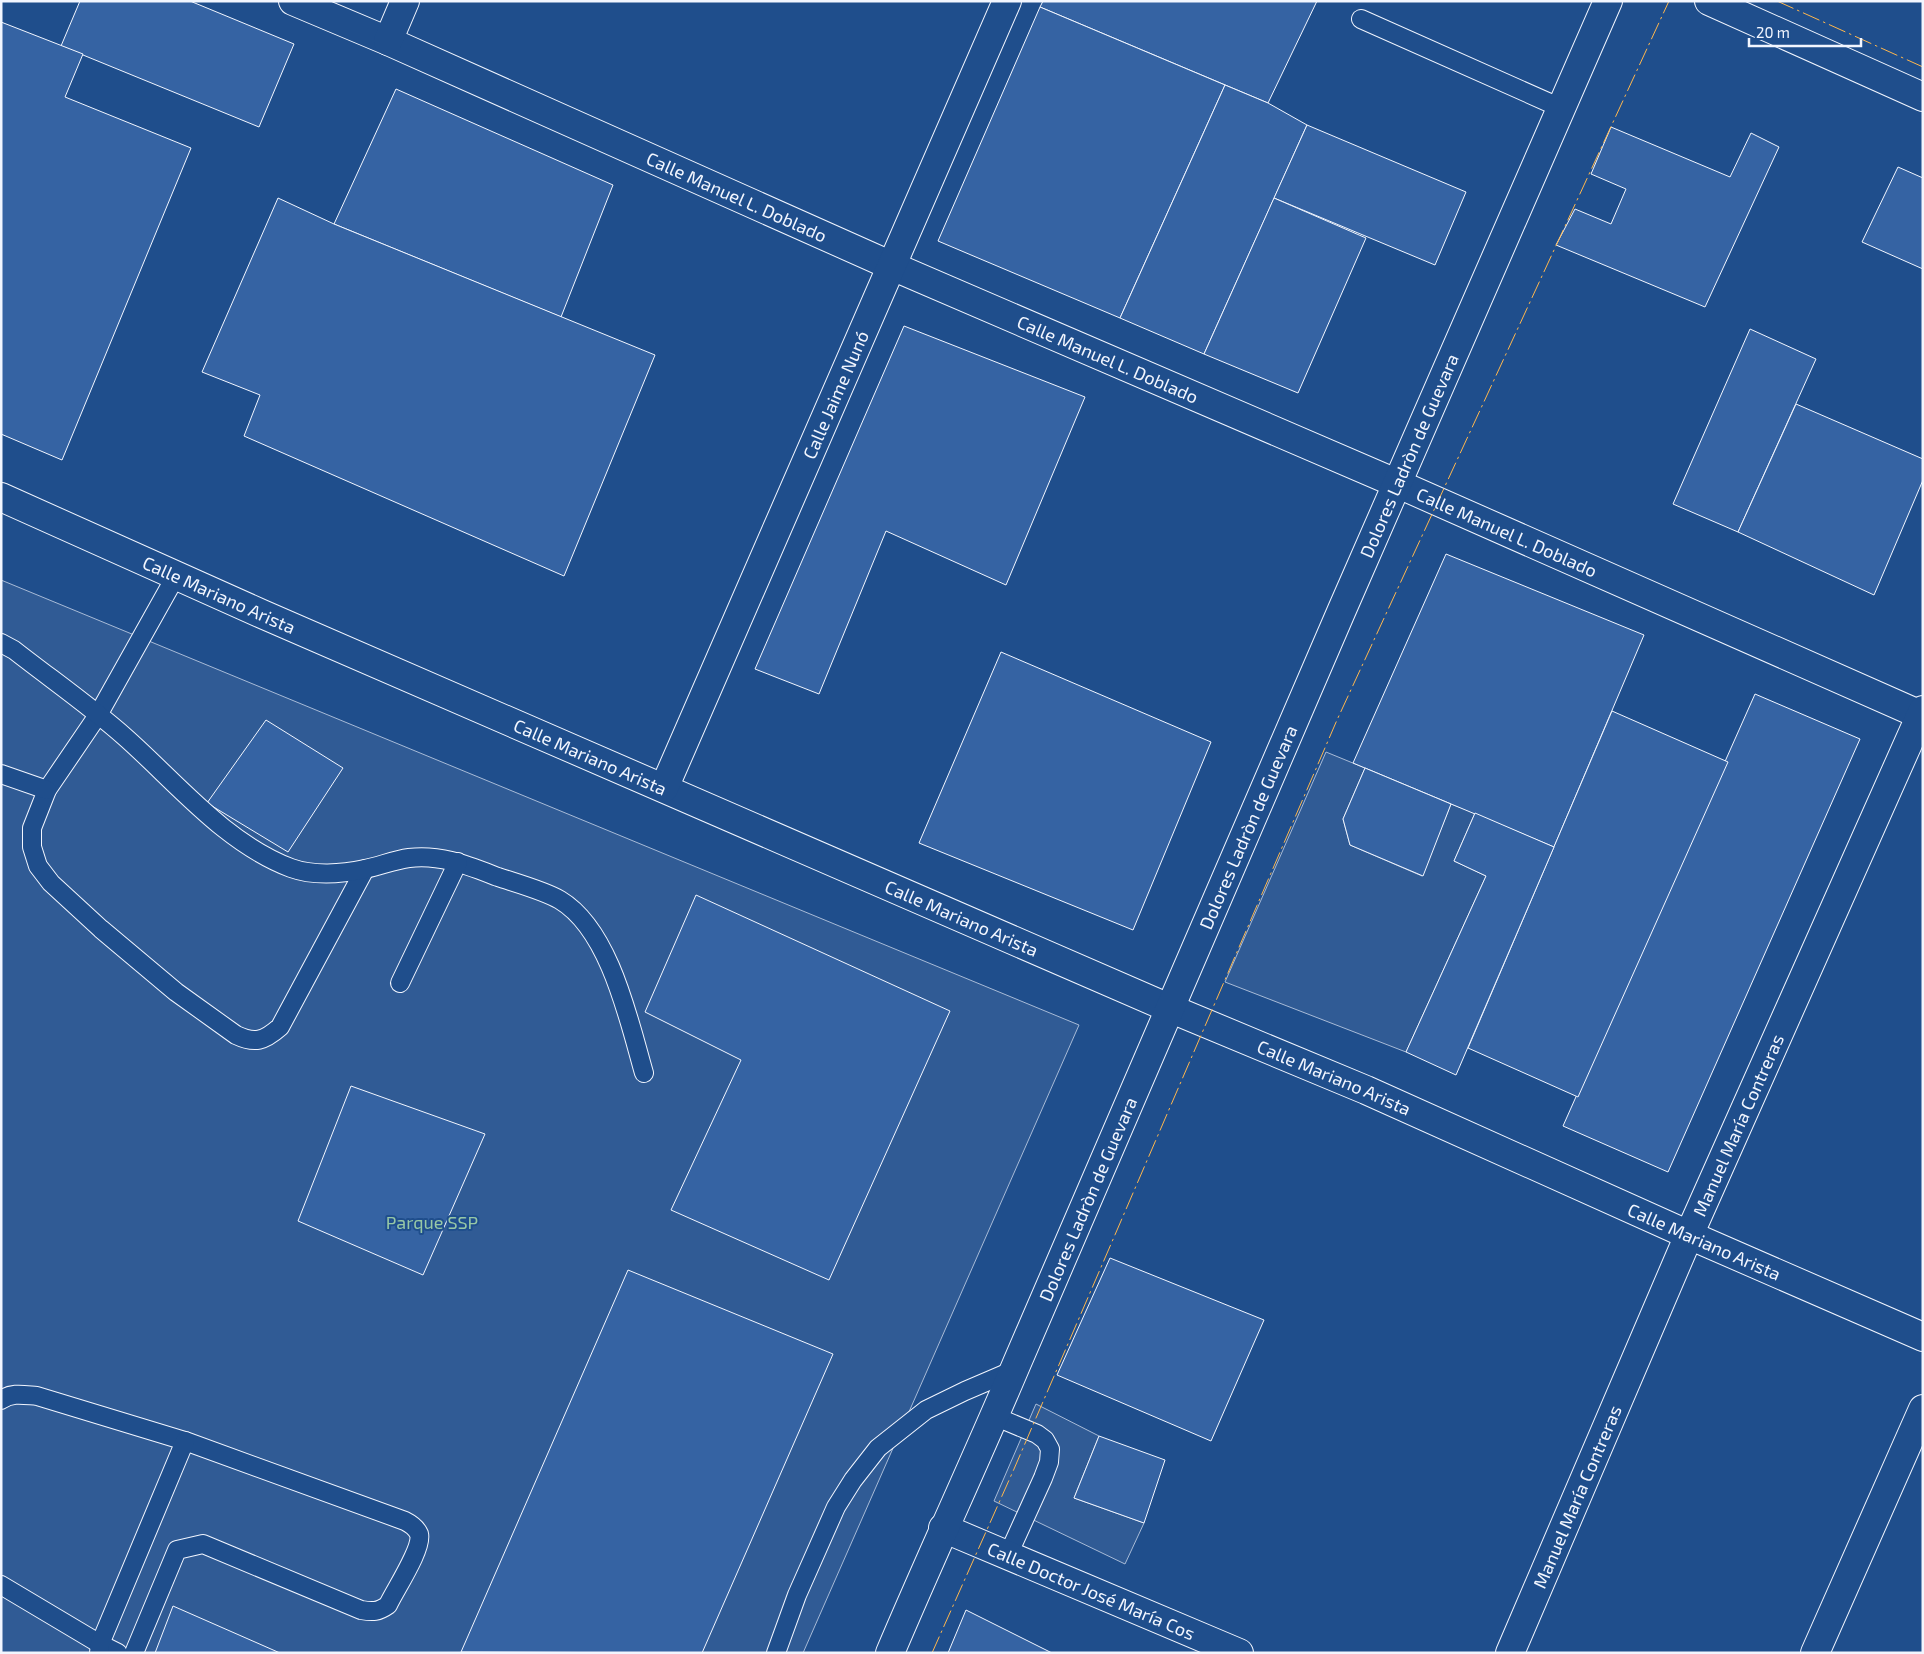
<svg xmlns="http://www.w3.org/2000/svg" width="1924" height="1654" viewBox="0 0 1924 1654" font-family="'Exo 2',sans-serif">
  <style>
    .built { fill: #305b95; stroke: #a8bbd7 }
    .building { fill: #3563a3; stroke: #f2f6ff }
    .lines { fill: none; stroke-linecap: round; stroke-linejoin: round }
    .lane-casing { stroke: #f2f6ff; stroke-width: 20 }
    .street-casing { stroke: #f2f6ff; stroke-width: 30 }
    .secondary-casing { stroke: #f2f6ff; stroke-width: 30 }
    .lane { stroke: #1f4e8c; stroke-width: 18 }
    .street { stroke: #1f4e8c; stroke-width: 28 }
    .secondary { stroke: #1f4e8c; stroke-width: 28 }
    .power { stroke: #ffb74d; stroke-width: 1; stroke-dasharray: 18 4 2.5 4; stroke-linecap: butt }
    .labels { text-anchor: middle; dominant-baseline: central; stroke-width: 4; stroke-linejoin: round; paint-order: stroke }
    .street-label { font-size: 18px; fill: #f2f6ff; stroke: #1f4e8c }
    .park-label { font-size: 18px; fill: #97c8a6; stroke: #1f4e8c }
  </style>
  <rect width="100%" height="100%" fill="#1f4e8c"/>
  <g class="built">
    <polygon points="1,580 1079,1025 803,1653 1,1653"/>
    <polygon points="1326,752 1365,768 1343,819 1350,845 1422,876 1451,804 1475,813 1454,861 1486,876 1406,1052 1225,982"/>
    <polygon points="1036,1404 1099,1436 1074,1498 1144,1523 1125,1564 994,1501"/>
  </g>
  <g class="building">
    <polygon points="80,1 190,1 294,44 259,127 61,46"/>
    <polygon points="1043,1 1317,1 1268,103 1040,7"/>
    <polygon points="1040,7 1225,85 1120,318 938,241"/>
    <polygon points="1,22 83,54 65,97 191,148 62,460 1,434"/>
    <polygon points="1225,85 1268,103 1307,125 1204,354 1120,318"/>
    <polygon points="396,89 613,185 561,317 334,224"/>
    <polygon points="1307,125 1466,192 1435,265 1274,198"/>
    <polygon points="1611,127 1730,177 1751,133 1779,147 1705,307 1556,245 1575,209 1611,224 1626,189 1591,174"/>
    <polygon points="1898,167 1923,178 1923,269 1862,242"/>
    <polygon points="278,198 334,224 655,355 564,576 244,436 260,395 202,372"/>
    <polygon points="1274,198 1366,238 1298,393 1204,354"/>
    <polygon points="904,326 1085,397 1006,585 886,531 819,694 755,669"/>
    <polygon points="1750,329 1816,359 1738,532 1673,504"/>
    <polygon points="1796,404 1923,459 1923,480 1874,595 1738,532"/>
    <polygon points="1446,554 1644,635 1554,847 1353,763"/>
    <polygon points="1001,652 1211,742 1133,930 919,843"/>
    <polygon points="1755,694 1860,739 1668,1172 1563,1126"/>
    <polygon points="1612,711 1728,762 1578,1097 1468,1048"/>
    <polygon points="266,720 343,768 288,852 207,803"/>
    <polygon points="1365,768 1451,804 1423,876 1350,845 1343,819"/>
    <polygon points="1475,813 1554,847 1456,1075 1406,1052 1486,876 1454,861"/>
    <polygon points="696,895 950,1011 829,1280 671,1210 741,1060 645,1012"/>
    <polygon points="351,1086 485,1134 423,1275 298,1221"/>
    <polygon points="1110,1258 1264,1320 1211,1441 1057,1375"/>
    <polygon points="628,1270 833,1354 702,1653 461,1652"/>
    <polygon points="1099,1436 1165,1460 1144,1523 1074,1498"/>
    <polygon points="173,1606 280,1653 155,1653"/>
    <polygon points="966,1610 1052,1653 948,1653"/>
  </g>
  <g class="lines">
    <defs>
      <g id="lane">
        <polyline points="1361,19 1561,108"/>
        <path d="M 177,574 L 98,715 L 47,790 L 32,828 L 32,847 L 38,866 L 51,883 L 101,929 L 176,992 L 236,1035 C 255,1044 264,1041 280,1027 L 365,869"/>
        <path d="M 1,643 L 14,650 C 51,679 90,706 125,737 C 177,783 225,843 291,868 C 313,876 342,874 365,869 C 380,866 394,860 409,858 C 441,854 469,866 498,877 C 516,883 545,891 560,900 C 610,930 629,1021 644,1073"/>
        <polyline points="1,774 47,790"/>
        <polyline points="400,983 458,862"/>
        <path d="M 1,1400 C 12,1392 24,1395 37,1396 L 185,1441 L 405,1521 C 411,1524 416,1527 419,1534 C 423,1548 395,1590 388,1605 C 378,1612 373,1612 361,1610 L 203,1544 L 177,1550 L 134,1653"/>
        <polyline points="994,1416 1037,1434 1045,1440 1050,1449 1049,1462 1043,1478 1008,1555"/>
        <polyline points="1,1585 100,1644 118,1653"/>
        <polyline points="99,1653 100,1644 185,1441"/>
        <polyline points="776,1653 797,1595 836,1507 853,1480 878,1448 926,1410 965,1391 1014,1370"/>
      </g>
      <g id="street">
        <path id="s1" d="M 293,1 L 388,41 L 892,266 L 1396,483 L 1923,716"/>
        <polyline points="1709,1 1923,97"/>
        <polyline points="388,41 405,1"/>
        <path id="s2" d="M 1,497 L 262,614 L 1169,1008 L 1366,1090 L 1689,1235 L 1923,1337"/>
        <path id="s3" d="M 664,788 L 1007,1"/>
        <path id="s4" d="M 943,1528 L 1239,1653"/>
        <path id="s5" d="M 1510,1653 L 1689,1235 L 1923,710"/>
        <polyline points="1815,1653 1923,1409"/>
      </g>
      <g id="secondary">
        <path id="s6" d="M 890,1653 C 931,1556 976,1460 1017,1363 C 1213,908 1408,454 1608,1"/>
      </g>
    </defs>
    <use href="#lane" class="lane-casing"/>
    <use href="#street" class="street-casing"/>
    <use href="#secondary" class="secondary-casing"/>
    <use href="#lane" class="lane"/>
    <use href="#street" class="street"/>
    <use href="#secondary" class="secondary"/>
    <g class="power">
      <polyline points="1777,1 1923,67"/>
      <polyline points="932,1653 1014,1469 1337,720 1669,1"/>
    </g>
  </g>
  <g class="labels">
    <g class="street-label">
      <text stroke="none"><textPath href="#s1" startOffset="485">Calle Manuel L. Doblado</textPath></text>
      <text stroke="none"><textPath href="#s1" startOffset="890">Calle Manuel L. Doblado</textPath></text>
      <text stroke="none"><textPath href="#s3" startOffset="429">Calle Jaime Nunó</textPath></text>
      <text stroke="none"><textPath href="#s6" startOffset="1305">Dolores Ladròn de Guevara</textPath></text>
      <text stroke="none"><textPath href="#s1" startOffset="1325">Calle Manuel L. Doblado</textPath></text>
      <text stroke="none"><textPath href="#s2" startOffset="239">Calle Mariano Arista</textPath></text>
      <text stroke="none"><textPath href="#s2" startOffset="644">Calle Mariano Arista</textPath></text>
      <text stroke="none"><textPath href="#s6" startOffset="900">Dolores Ladròn de Guevara</textPath></text>
      <text stroke="none"><textPath href="#s2" startOffset="1049">Calle Mariano Arista</textPath></text>
      <text stroke="none"><textPath href="#s2" startOffset="1454">Calle Mariano Arista</textPath></text>
      <text stroke="none"><textPath href="#s5" startOffset="575">Manuel María Contreras</textPath></text>
      <text stroke="none"><textPath href="#s6" startOffset="495">Dolores Ladròn de Guevara</textPath></text>
      <text stroke="none"><textPath href="#s2" startOffset="1859">Calle Mariano Arista</textPath></text>
      <text stroke="none"><textPath href="#s5" startOffset="170">Manuel María Contreras</textPath></text>
      <text stroke="none"><textPath href="#s4" startOffset="161">Calle Doctor José María Cos</textPath></text>
    </g>
    <g class="park-label">
      <text x="432" y="1222">Parque SSP</text>
    </g>
  </g>
  <rect width="1924" height="1654" fill="none" stroke="#f2f6ff" stroke-width="5"/>
  <path d="M1749 38v8h112v-8" fill="none" stroke="#f2f6ff" stroke-width="2.5"/>
  <text x="1756" y="38" font-size="15" fill="#f2f6ff" stroke="#1f4e8c" stroke-width="4" paint-order="stroke">20 m</text>
</svg>
